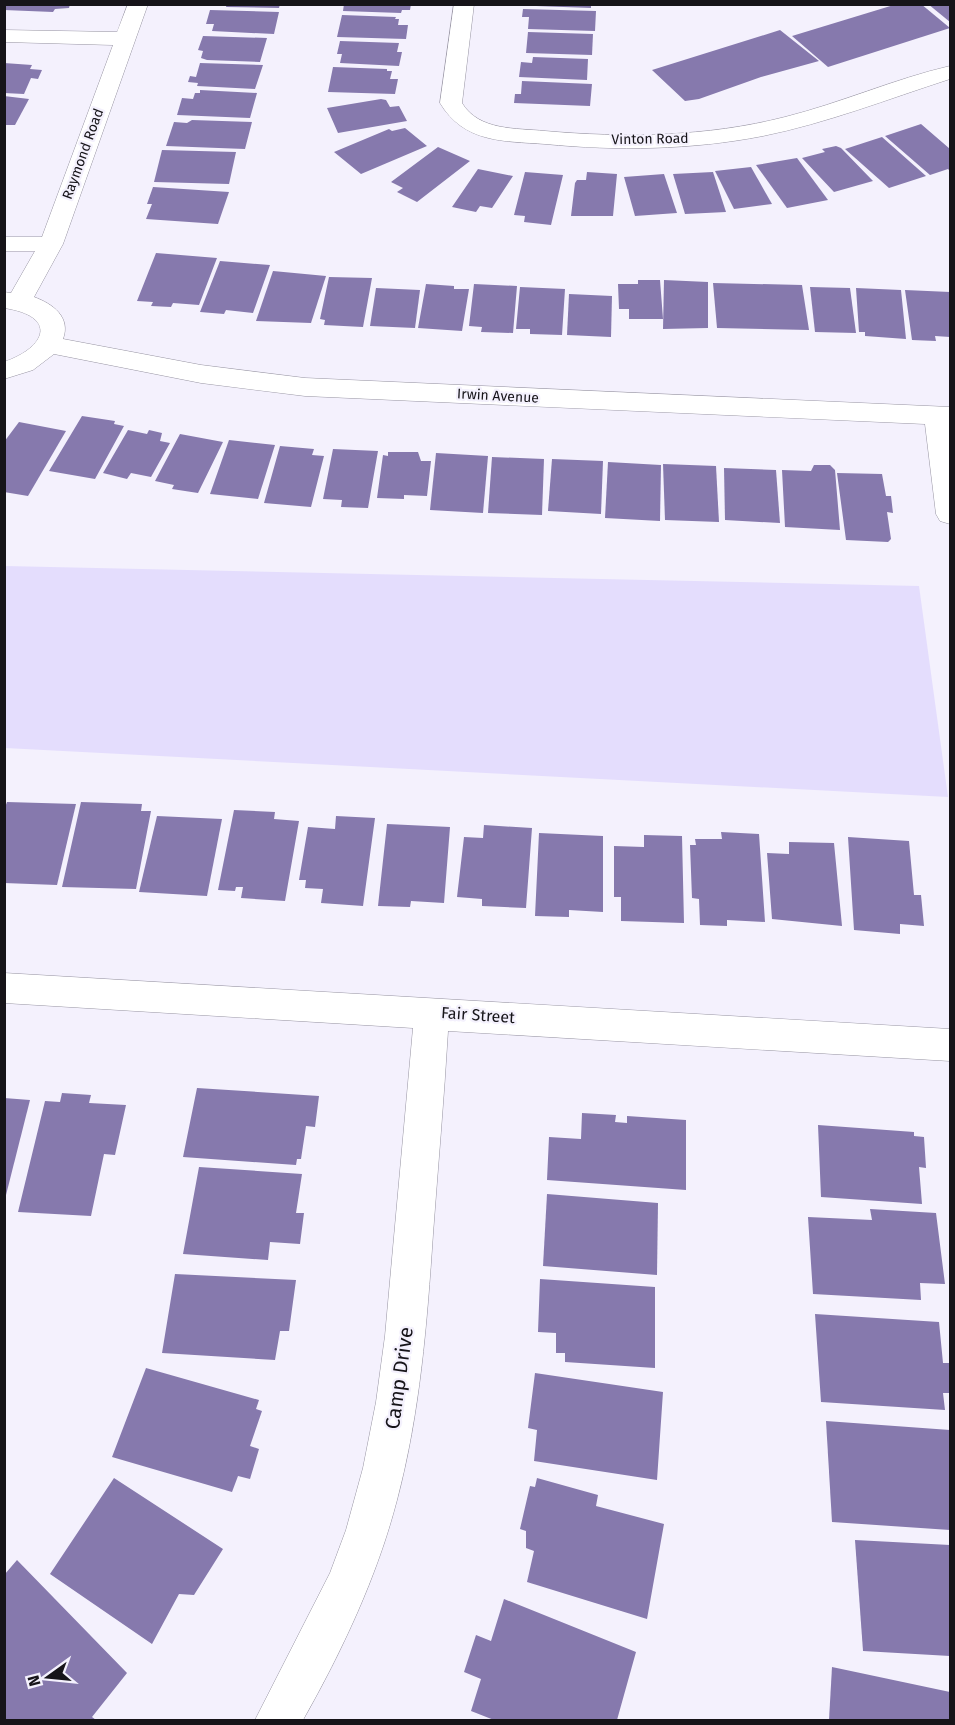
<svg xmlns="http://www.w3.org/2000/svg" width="955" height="1725" viewBox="0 0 955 1725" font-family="'Fira Sans',sans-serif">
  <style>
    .green { fill: #e4ddfd }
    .building { fill: #8679ad }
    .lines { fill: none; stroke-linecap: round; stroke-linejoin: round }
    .minor-casing { stroke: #9794a2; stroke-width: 1 }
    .minor { fill: #fff; fill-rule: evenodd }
    .labels { text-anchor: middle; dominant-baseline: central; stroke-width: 4.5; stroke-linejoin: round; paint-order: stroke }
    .far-street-label { font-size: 14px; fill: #161419; stroke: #f4f1fd }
    .street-label { font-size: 16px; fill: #161419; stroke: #f4f1fd }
    .near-street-label { font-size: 20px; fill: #161419; stroke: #f4f1fd }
  </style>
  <rect width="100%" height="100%" fill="#f4f1fd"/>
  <polygon class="green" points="5,566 919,586 948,797 5,748"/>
  <g class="building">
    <polygon points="4,4 70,4 69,8 55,9 53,12 4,10"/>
    <polygon points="227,4 280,4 279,8 226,7"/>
    <polygon points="344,4 411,4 410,10 402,10 401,13 343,11"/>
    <polygon points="536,4 591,4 591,8 536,6"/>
    <polygon points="897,4 921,4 950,28 828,67 792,36"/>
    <polygon points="928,4 950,4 950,22"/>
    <polygon points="523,9 596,11 595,31 528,29 529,17 522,17"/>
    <polygon points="210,10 279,12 274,34 212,31 214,24 206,24"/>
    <polygon points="342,15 396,17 395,19 399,19 398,25 408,25 406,39 337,37"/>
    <polygon points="780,30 819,61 761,77 699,99 685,101 652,70"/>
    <polygon points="528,32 593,34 592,55 526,53"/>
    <polygon points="203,36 267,38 260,62 207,60 201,58 203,51 198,50"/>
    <polygon points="340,41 399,43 397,52 402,52 399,66 340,63 342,54 337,54"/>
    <polygon points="533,57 588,59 587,80 519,77 521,62 532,63"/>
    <polygon points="4,63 32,65 30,69 42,70 38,79 31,78 24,94 4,93"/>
    <polygon points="200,63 263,65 255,89 197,86 198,83 188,82 190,76 196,77"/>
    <polygon points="333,67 387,69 387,71 392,71 390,79 398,79 395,94 328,92"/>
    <polygon points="522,81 592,84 590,106 514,103 515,94 521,94"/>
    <polygon points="200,90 257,93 250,118 177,115 182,98 193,99 195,93 200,93"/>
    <polygon points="4,96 29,99 15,125 4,125"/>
    <polygon points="381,99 386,100 390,107 399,106 407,121 338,133 327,108"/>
    <polygon points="192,120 252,122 245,149 166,146 174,122 187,123"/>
    <polygon points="921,124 950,149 950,171 948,169 930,175 885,136"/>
    <polygon points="405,128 427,146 361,174 334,152 389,129 392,131"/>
    <polygon points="882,137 926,176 889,188 845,149"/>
    <polygon points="836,146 841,148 873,181 834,192 802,158 825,152 822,149"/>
    <polygon points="438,147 470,161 417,202 397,192 403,188 391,182"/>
    <polygon points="162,150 236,152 229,184 154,182"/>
    <polygon points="797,158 828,200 787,208 756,165"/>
    <polygon points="751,167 772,204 734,209 715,171"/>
    <polygon points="478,169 513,176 492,208 480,206 476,212 452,207"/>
    <polygon points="525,172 563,175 551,225 524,222 525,216 514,215"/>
    <polygon points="587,172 617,174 613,216 571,216 575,183 577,180 586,180"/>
    <polygon points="713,172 726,212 685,214 673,174"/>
    <polygon points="664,174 677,213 635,216 624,177"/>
    <polygon points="153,187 229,192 218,224 146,219 152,204 147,204"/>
    <polygon points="156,253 217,258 199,305 173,303 171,307 151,306 153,302 137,301"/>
    <polygon points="220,261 270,265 253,313 226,310 224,314 200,312"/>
    <polygon points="273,271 326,276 311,323 256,321"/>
    <polygon points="329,277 372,278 363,327 324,325 325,320 320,319"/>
    <polygon points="638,280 660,280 663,319 629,319 629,309 619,309 618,284 638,284"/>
    <polygon points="664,280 708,282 708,328 663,329"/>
    <polygon points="713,283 802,285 809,330 717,328"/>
    <polygon points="426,284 454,286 454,289 469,289 462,331 418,328"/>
    <polygon points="474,284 517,286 513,333 481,332 482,327 469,326"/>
    <polygon points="520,287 565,289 562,335 530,334 530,329 516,329"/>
    <polygon points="810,287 850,288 856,333 815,332"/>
    <polygon points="376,288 420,290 415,328 370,326"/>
    <polygon points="856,288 901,290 906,339 865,336 865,332 859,332"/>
    <polygon points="905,290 950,292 950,337 935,336 936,341 912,340"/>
    <polygon points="569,294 612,296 611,337 567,335"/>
    <polygon points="82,416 115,421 114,424 124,426 95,479 49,471"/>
    <polygon points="19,422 66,431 28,496 4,492 4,442"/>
    <polygon points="128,430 147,434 149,430 162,433 160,441 170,443 151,477 131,473 127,479 103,473"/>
    <polygon points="180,434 223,442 198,493 172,489 174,485 155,481"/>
    <polygon points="229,440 275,445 258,499 210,494"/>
    <polygon points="280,446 314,449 312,455 324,456 311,507 264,503"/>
    <polygon points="333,449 378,451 368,508 341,507 342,500 323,499"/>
    <polygon points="388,452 418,452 421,461 431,461 427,496 404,495 404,499 377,498 383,455 388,456"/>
    <polygon points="436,453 488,456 483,513 430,510"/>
    <polygon points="492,457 544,459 542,515 488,513"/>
    <polygon points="552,459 603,461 601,514 548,511"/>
    <polygon points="608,462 661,465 660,521 605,518"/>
    <polygon points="663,464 716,466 719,522 665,520"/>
    <polygon points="814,465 830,465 835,470 840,530 785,527 782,470 811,471"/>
    <polygon points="724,468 776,470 780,523 725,520"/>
    <polygon points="837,473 882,474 886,496 891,496 893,513 887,512 891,539 888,542 846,540"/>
    <polygon points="7,802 76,804 57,885 4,883 4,810"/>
    <polygon points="81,802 142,804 141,811 151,811 136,889 62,887"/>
    <polygon points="234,810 275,812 274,819 299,821 285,901 241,898 243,887 236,887 235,891 218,890"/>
    <polygon points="157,816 222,819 207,896 139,892"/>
    <polygon points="336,816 375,818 363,906 321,903 323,889 305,888 306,880 299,880 308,827 335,829"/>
    <polygon points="387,824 450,827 444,903 411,901 410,907 378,906"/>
    <polygon points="484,825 532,828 526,908 482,906 482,899 457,897 464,837 483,838"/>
    <polygon points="721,832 759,834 765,922 727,920 727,926 700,925 699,899 692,898 690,845 696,845 695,839 722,839"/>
    <polygon points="539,833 603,836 603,912 569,910 569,917 535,916"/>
    <polygon points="644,835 682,836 684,923 621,921 621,897 614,897 614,846 644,847"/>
    <polygon points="848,837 909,841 914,895 921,895 924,926 900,924 900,934 854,930"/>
    <polygon points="789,842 834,843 842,926 772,919 767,853 789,854"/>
    <polygon points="197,1088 319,1096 315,1127 306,1126 301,1159 297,1159 296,1165 183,1157"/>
    <polygon points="62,1093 91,1095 89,1103 126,1105 115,1155 104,1154 91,1216 18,1212 45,1101 60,1102"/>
    <polygon points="4,1098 30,1100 5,1199 4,1199"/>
    <polygon points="582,1113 616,1115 615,1122 627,1123 627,1116 686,1120 686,1190 547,1180 549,1137 581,1139"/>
    <polygon points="818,1125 914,1132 914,1136 924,1137 926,1168 919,1167 922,1204 821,1197"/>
    <polygon points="199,1167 302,1174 296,1213 304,1213 300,1244 270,1242 268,1260 183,1254"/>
    <polygon points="547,1194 658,1203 657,1275 543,1266"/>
    <polygon points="870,1209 936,1213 945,1284 920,1283 921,1300 813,1294 808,1217 872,1220"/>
    <polygon points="175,1274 296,1280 289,1331 280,1331 275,1360 162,1353"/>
    <polygon points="540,1279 655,1287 655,1368 565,1362 565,1353 556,1353 556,1333 538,1332"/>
    <polygon points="815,1314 939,1322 943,1363 950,1363 950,1393 943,1393 945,1410 821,1402"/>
    <polygon points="146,1368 259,1400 256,1409 262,1411 250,1446 259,1449 250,1479 238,1476 232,1492 112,1457"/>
    <polygon points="535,1373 663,1392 657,1480 534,1461 537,1430 528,1428"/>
    <polygon points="826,1421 950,1430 950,1530 832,1522"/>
    <polygon points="114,1478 223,1549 194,1595 179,1594 152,1644 50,1574"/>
    <polygon points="537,1478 598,1495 596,1506 664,1524 647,1619 527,1582 534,1551 526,1548 526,1531 520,1529 530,1486 535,1487"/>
    <polygon points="855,1540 950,1545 950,1656 863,1651"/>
    <polygon points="17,1560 127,1673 92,1717 96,1720 5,1719 5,1574"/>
    <polygon points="504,1599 636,1652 617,1720 494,1720 471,1711 481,1679 464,1672 476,1635 491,1641"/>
    <polygon points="832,1667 950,1692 950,1720 829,1720"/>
  </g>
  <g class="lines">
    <defs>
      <g id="minor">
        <path d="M 128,4 L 148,4 L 63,244 L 34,297 C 53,304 71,317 63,339 L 201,365 L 305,378 L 950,407 L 950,524 L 940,521 L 936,514 L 925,424 L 305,396 L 201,383 L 54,354 L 33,370 L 4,379 L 4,362 C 47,347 58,316 4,308 L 4,292 L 11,293 L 35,251 L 4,251 L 4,237 L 42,237 L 113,45 L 4,42 L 4,30 L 117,32 Z"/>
        <path d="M 454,4 L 474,4 L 462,103 C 479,131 516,128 545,131 C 624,138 707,137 785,117 C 841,103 894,79 950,66 L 950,79 C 888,99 827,123 763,136 C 691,150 617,151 545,144 C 503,141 464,143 440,103 Z"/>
        <path d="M 4,973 L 950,1029 L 950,1061 L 448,1031 C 444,1099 438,1166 433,1234 C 427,1324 420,1413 397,1500 C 377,1577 342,1651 303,1720 L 255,1720 L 330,1573 L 346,1530 L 363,1468 L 376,1402 L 385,1336 L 413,1028 L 4,1003 Z"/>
      </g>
    </defs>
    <use href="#minor" class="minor-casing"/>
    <use href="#minor" class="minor"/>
  </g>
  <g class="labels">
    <g class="far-street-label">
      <text transform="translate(650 139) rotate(-1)">Vinton Road</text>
      <text transform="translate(83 154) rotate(-70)">Raymond Road</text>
      <text transform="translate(498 396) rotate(3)">Irwin Avenue</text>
    </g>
    <g class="street-label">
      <text transform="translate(478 1015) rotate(4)">Fair Street</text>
    </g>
    <g class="near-street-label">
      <text transform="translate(399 1378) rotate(-82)">Camp Drive</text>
    </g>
  </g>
  <rect width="955" height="1725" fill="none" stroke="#161419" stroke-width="12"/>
  <g transform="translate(48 1677) rotate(255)" stroke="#f4f1fd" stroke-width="4.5" paint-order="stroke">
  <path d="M0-4.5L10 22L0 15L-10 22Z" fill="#161419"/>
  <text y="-9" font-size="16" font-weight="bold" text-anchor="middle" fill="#161419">N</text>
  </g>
</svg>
